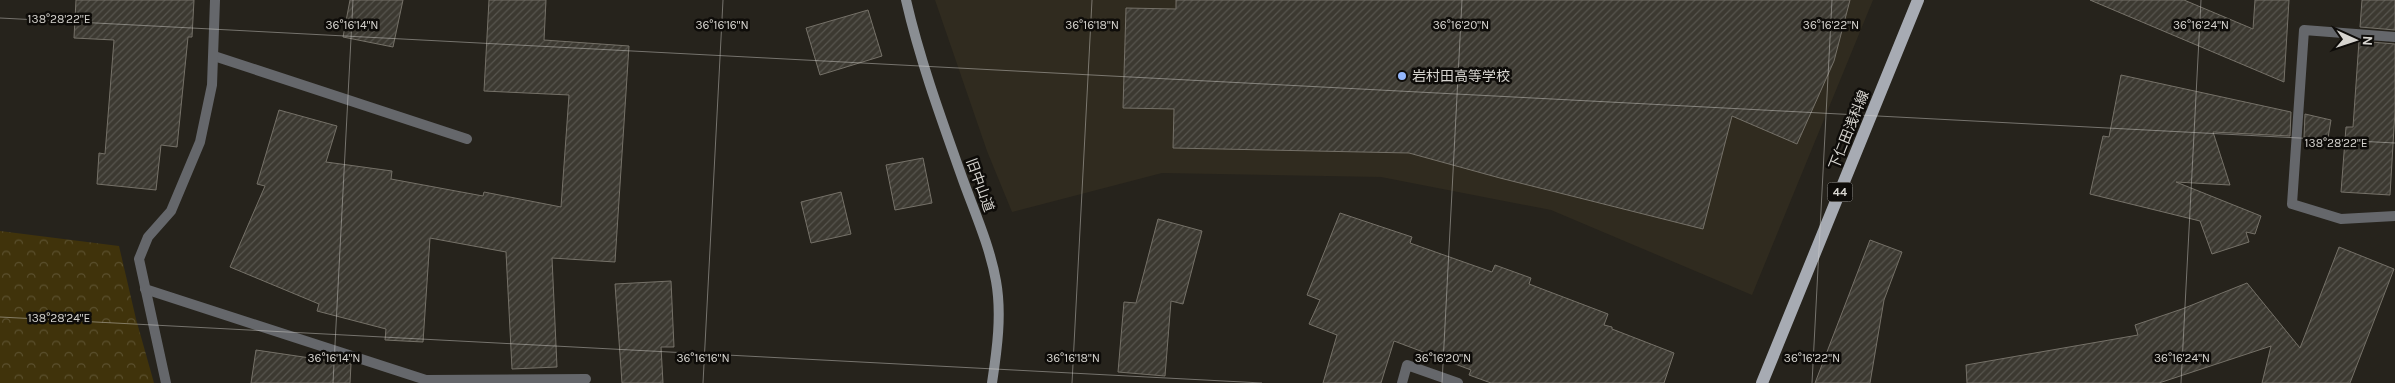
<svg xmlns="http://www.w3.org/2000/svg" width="2395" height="383" viewBox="0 0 2395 383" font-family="Karla,'Noto Sans JP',sans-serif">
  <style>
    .built { fill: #302b1f }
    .forest { fill: url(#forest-crowns) }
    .building { fill: url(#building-hatch); stroke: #757168 }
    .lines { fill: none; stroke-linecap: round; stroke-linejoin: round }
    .service { stroke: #65676b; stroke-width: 10 }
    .minor { stroke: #65676b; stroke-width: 10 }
    .secondary { stroke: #8a8e93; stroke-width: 10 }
    .primary { stroke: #a7abb3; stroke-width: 12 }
    .ticks { fill: none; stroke: #d7d5d0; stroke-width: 1; stroke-opacity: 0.45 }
    .poi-dot { fill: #94b7fd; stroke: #0e0c09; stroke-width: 2 }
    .labels { text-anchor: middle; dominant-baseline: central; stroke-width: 5; stroke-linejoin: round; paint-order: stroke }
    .shield { fill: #0e0c09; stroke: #9b9994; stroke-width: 1 }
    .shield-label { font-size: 12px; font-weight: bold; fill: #d7d5d0 }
    .poi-label { font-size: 14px; fill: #d7d5d0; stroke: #0e0c09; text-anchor: start }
    .street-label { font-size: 14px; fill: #d7d5d0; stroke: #0e0c09 }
    .ticks-label { font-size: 12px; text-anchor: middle; fill: #d7d5d0; stroke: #0e0c09; stroke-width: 5; stroke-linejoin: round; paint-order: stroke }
  </style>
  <defs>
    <pattern id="forest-crowns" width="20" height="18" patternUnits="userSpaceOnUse" patternTransform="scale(1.25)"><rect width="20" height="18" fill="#40330b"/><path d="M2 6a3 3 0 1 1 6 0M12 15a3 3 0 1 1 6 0" fill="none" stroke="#5b502e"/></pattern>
    <pattern id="building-hatch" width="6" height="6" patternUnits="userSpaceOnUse" patternTransform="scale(1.25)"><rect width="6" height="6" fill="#3c3931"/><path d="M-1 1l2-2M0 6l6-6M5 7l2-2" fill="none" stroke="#57554e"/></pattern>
  </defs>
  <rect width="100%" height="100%" fill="#26231c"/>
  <polygon class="built" points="935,0 1873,0 1752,295 1551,210 1381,177 1162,173 1012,212 987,151"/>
  <polygon class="forest" points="0,231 119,246 136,319 154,383 0,383"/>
  <g class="building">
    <polygon points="76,0 194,0 192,37 188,37 177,147 161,145 156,190 97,184 99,153 105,154 114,40 74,38"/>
    <polygon points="350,0 403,0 393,47 343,37"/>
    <polygon points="489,0 546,0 544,40 629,46 615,262 552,258 557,367 512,369 506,252 430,238 423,342 385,340 386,329 317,311 319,304 230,267 265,186 257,184 279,110 337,126 326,162 392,171 391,179 483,196 484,192 561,207 569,95 484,91"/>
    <polygon points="1176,0 1850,0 1834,61 1797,144 1732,116 1703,229 1500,178 1409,153 1173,148 1174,109 1123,108 1126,8 1176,9"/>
    <polygon points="2090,0 2184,0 2253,29 2255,0 2289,0 2284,82"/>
    <polygon points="2362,0 2395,0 2395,30 2360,27"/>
    <polygon points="868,10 882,56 820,75 806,28"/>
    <polygon points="2359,41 2395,44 2395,111 2390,195 2341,192 2346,127 2353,127"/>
    <polygon points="2121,75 2291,112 2290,136 2213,132 2230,185 2176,182 2261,216 2255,234 2246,232 2249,242 2212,254 2200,221 2090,194 2103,136 2109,137"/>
    <polygon points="2305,114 2331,120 2328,138 2304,137"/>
    <polygon points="923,158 932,203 895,210 886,165"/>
    <polygon points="841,192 851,234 811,243 801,202"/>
    <polygon points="1340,213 1412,237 1410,243 1492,272 1495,265 1531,278 1529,284 1608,314 1604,325 1612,327 1612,329 1674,353 1664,383 1491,383 1469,375 1471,370 1394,341 1381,383 1323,383 1337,335 1309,324 1320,300 1307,295"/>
    <polygon points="1158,219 1202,231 1183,304 1171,301 1165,376 1118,372 1124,302 1136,303"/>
    <polygon points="1870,240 1902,252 1884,300 1870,383 1815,383"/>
    <polygon points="2339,247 2394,269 2350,383 2262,383 2271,346 2159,383 1967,383 1966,365 2138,335 2135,325 2182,309 2247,283 2300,348"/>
    <polygon points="671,281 674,347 661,347 663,383 622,383 615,284"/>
    <polygon points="256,350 351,364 350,383 251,383"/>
  </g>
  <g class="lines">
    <g class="service">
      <polyline points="214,56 467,139"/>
      <polyline points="145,289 426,380 586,379"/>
      <polyline points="1402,383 1407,365 1458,383"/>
    </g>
    <g class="minor">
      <polyline points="2395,37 2304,30 2292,204 2341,219 2395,216"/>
      <polyline points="166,383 139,259 148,237 171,211 200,142 212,85 215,0"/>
    </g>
    <path class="secondary" d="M 906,0 C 920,61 942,121 963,180 C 975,213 990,247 996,281 C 1002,314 997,350 992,383"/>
    <polyline class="primary" points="1762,383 1918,0"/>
  </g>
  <path class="ticks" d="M 0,18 L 2395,143M 0,317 L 1262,383M 333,383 L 353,0M 703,383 L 723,0M 1072,383 L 1092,0M 1442,383 L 1462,0M 1812,383 L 1832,0M 2181,383 L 2201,0"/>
  <circle class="poi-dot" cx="1402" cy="76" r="5"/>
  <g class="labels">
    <rect class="shield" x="1827.5" y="182.5" width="25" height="19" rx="4"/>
    <g class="shield-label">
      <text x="1840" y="192">44</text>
    </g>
    <g class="poi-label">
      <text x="1412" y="76">岩村田高等学校</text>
    </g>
    <g class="street-label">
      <text transform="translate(1849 130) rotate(-68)">下仁田浅科線</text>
      <text transform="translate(980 185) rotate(70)">旧中山道</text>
    </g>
  </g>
  <g class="ticks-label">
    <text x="59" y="23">138°28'22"E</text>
    <text x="2201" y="29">36°16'24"N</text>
    <text x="352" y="29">36°16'14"N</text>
    <text x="722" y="29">36°16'16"N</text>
    <text x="1092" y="29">36°16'18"N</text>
    <text x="1461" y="29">36°16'20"N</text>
    <text x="1831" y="29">36°16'22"N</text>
    <text x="2336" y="147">138°28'22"E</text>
    <text x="59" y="322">138°28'24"E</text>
    <text x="334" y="362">36°16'14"N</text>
    <text x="703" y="362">36°16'16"N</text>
    <text x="1073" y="362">36°16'18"N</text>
    <text x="1443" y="362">36°16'20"N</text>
    <text x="1812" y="362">36°16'22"N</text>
    <text x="2182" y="362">36°16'24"N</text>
  </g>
  <g transform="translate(2355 40) rotate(93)" stroke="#0e0c09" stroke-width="4" paint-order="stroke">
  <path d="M0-4L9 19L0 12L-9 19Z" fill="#d7d5d0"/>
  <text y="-8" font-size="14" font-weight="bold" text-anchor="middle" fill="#d7d5d0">N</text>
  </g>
</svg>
